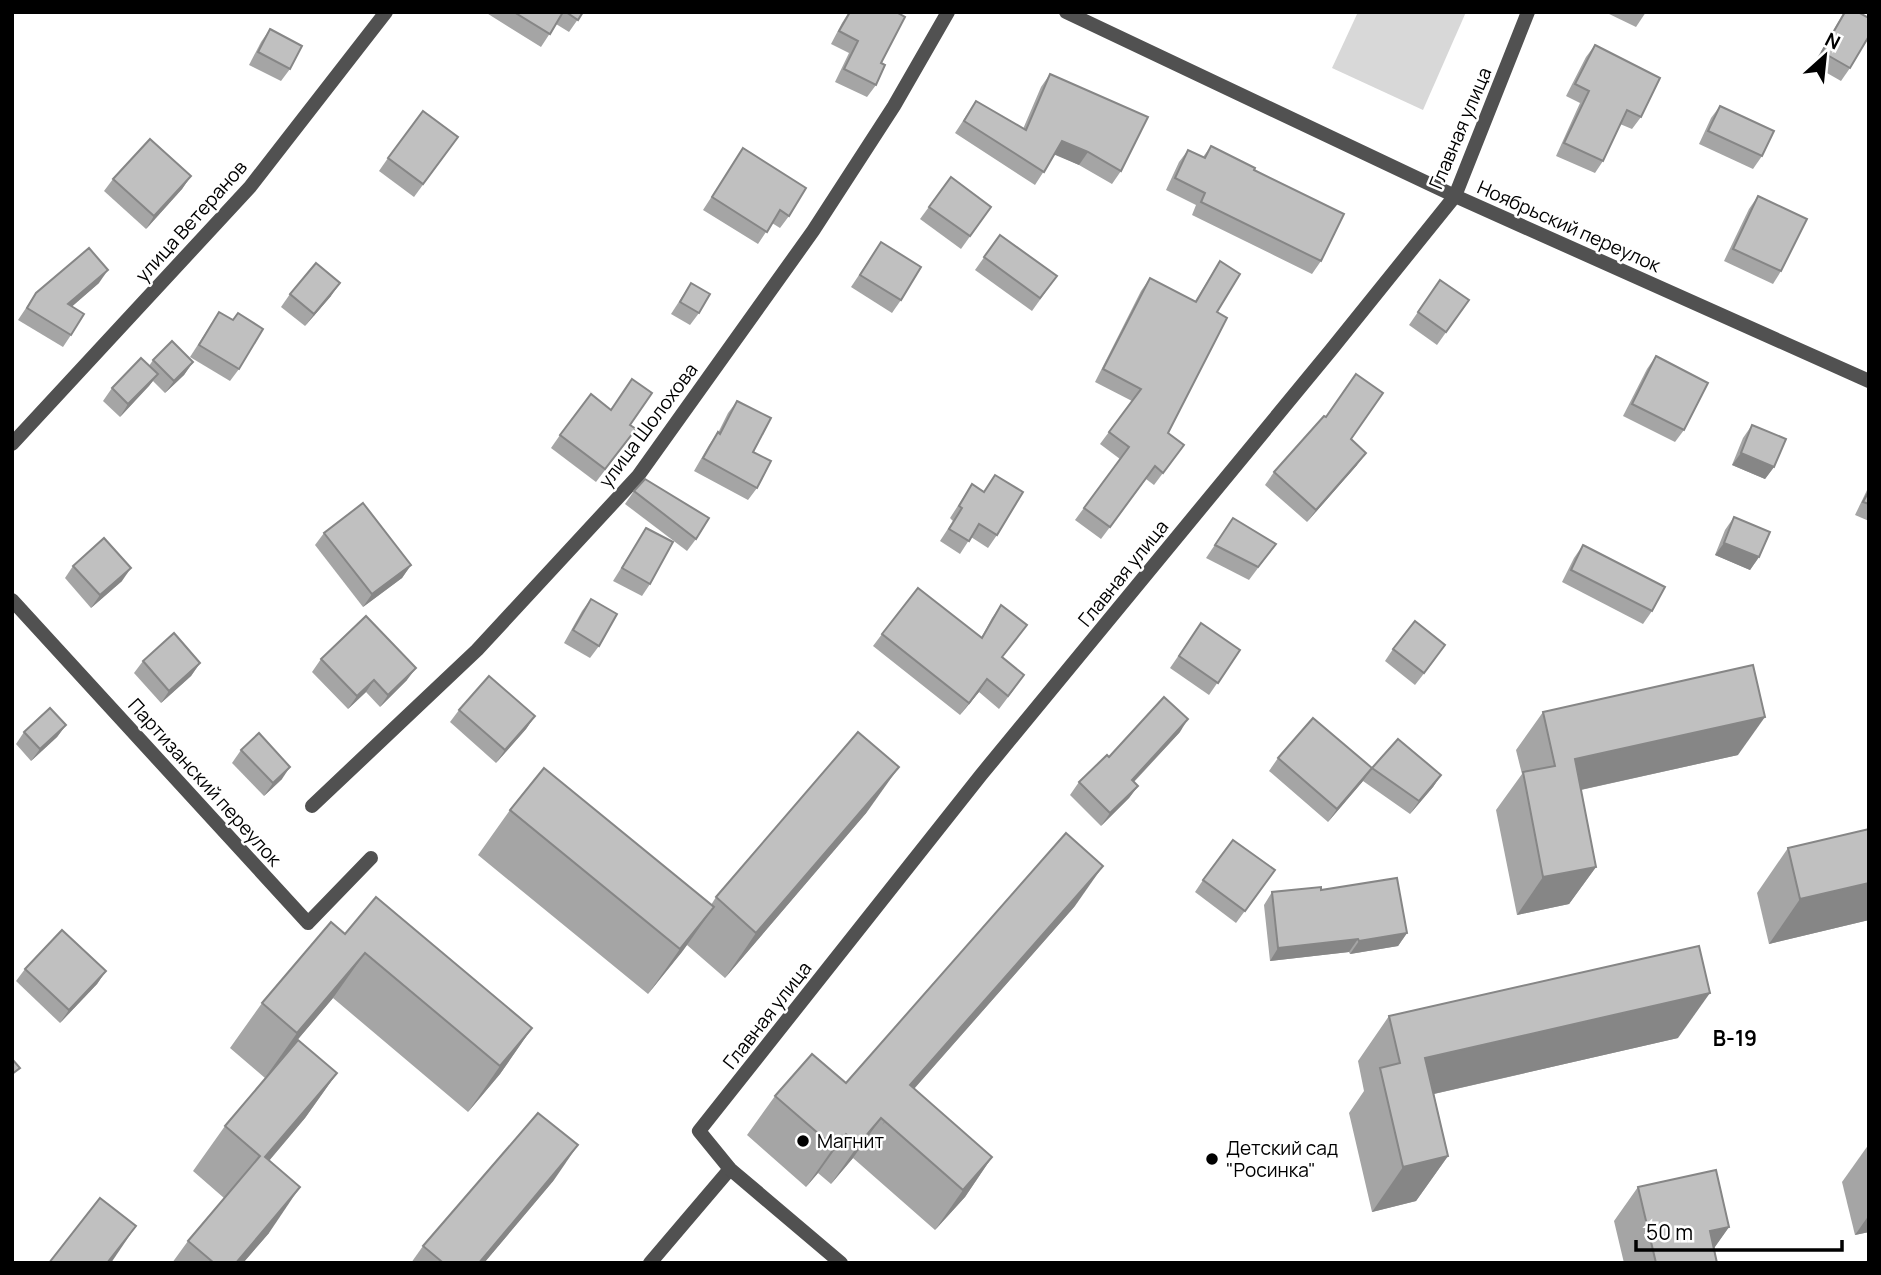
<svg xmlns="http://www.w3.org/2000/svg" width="1881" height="1275" viewBox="0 0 1881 1275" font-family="Manrope,sans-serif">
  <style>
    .green { fill: #d8d8d8 }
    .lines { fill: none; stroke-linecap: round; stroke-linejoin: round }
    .minor { stroke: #515151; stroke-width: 14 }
    .wall { fill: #a5a5a5 }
    .shaded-wall { fill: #868686 }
    .building { fill: #c0c0c0; stroke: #868686; stroke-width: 2 }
    .poi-dot { fill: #000; stroke: #fff; stroke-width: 2.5 }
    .labels { text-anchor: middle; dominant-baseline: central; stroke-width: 5; stroke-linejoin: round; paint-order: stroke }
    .street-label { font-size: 19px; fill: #000; stroke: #fff }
    .poi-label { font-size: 19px; fill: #000; stroke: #fff; text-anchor: start }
    .neighbourhood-label { font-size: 21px; font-weight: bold; fill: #000; stroke: #fff }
  </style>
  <rect width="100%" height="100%" fill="#fff"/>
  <polygon class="green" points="1358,12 1466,12 1423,110 1332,68"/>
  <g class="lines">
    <g class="minor">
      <polyline points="1066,12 1455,196 1869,381"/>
      <polyline points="12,444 250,187 386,12"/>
      <polyline points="12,600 308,923 371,858"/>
      <polyline points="312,806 477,650 638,476 813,231 894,106 948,12"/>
      <polyline points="650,1263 730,1169"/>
      <polyline points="841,1263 730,1169 699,1131 981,775 1331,350 1455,196 1528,12"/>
    </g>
  </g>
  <g class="wall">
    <polygon points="485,12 583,12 569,32 556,24 541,47"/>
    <polygon points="849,12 896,12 881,63 876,85 867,97 835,82 849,53 831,44 842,23"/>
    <polygon points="1605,12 1646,12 1636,27"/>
    <polygon points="1844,12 1858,12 1850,68 1841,81 1813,65"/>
    <polygon points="270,29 290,69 281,81 249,65 261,42"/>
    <polygon points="1595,45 1641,117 1632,129 1620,124 1603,161 1595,173 1556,156 1580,103 1566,96 1586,57"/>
    <polygon points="1050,74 1121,171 1112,184 1079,165 1055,154 1035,185 955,133 976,101 1023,129 1041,87"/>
    <polygon points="1720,106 1762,156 1753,169 1699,144 1711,118"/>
    <polygon points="458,137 414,197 379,171 388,158"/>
    <polygon points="1211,146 1254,170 1321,261 1312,274 1192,215 1196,205 1166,190 1179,162 1188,150 1203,157"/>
    <polygon points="743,148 789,216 780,228 772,223 758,244 703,210"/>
    <polygon points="191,176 182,189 146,229 104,191 113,179"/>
    <polygon points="951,177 991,207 961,249 920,219"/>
    <polygon points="1758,196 1781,271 1773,284 1724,261 1749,209"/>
    <polygon points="1000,235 1057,276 1032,311 975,270"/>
    <polygon points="881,242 901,300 892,313 851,287"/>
    <polygon points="1220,261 1217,312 1168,433 1184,445 1154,485 1146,479 1101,539 1075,520 1120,459 1100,444 1132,401 1095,382 1141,291 1150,278 1195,301"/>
    <polygon points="1440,280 1469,300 1437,345 1409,325"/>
    <polygon points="99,283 72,306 71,335 63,347 18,320 36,293"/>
    <polygon points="691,283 699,313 690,325 671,314"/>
    <polygon points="290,294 331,296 305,326 281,307"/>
    <polygon points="219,312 233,320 239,369 230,381 190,357"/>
    <polygon points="1656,356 1684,430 1675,442 1623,416 1647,369"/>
    <polygon points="153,360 193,362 184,375 165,393 153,381 120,417 103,401 112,388 149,366"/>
    <polygon points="737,401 753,452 757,488 748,500 694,471 709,445 718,432 718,433 728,413"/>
    <polygon points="630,425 627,441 596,482 551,448 560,435"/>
    <polygon points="1752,425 1774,467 1765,479 1732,465 1743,438"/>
    <polygon points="1351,439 1357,465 1307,522 1265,485 1274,472"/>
    <polygon points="995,475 997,535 988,548 971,537 960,554 940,541 953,521 950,518 972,484 984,492"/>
    <polygon points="1869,486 1869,521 1855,515"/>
    <polygon points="634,491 696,539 687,551 625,504"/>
    <polygon points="1734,517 1759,557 1750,570 1715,555 1725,530"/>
    <polygon points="1233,518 1267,556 1249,580 1206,558"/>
    <polygon points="646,528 650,584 642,596 613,581"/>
    <polygon points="324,533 411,565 402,578 363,607 315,545"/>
    <polygon points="1583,545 1652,611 1643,624 1562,582 1574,558"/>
    <polygon points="73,566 122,581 91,608 65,578"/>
    <polygon points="591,599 599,646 590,658 564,643 582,611"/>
    <polygon points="1001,605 1027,625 1002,657 1015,688 999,709 979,692 960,715 873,646 882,634 981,638 992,618"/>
    <polygon points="1201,623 1240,650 1209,695 1170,668"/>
    <polygon points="1393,649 1436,658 1415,685 1385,661"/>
    <polygon points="321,659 407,680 380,707 366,692 348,709 312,672"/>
    <polygon points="143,661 200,663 191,676 161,703 134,673"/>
    <polygon points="459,710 535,716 526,729 496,763 450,722"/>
    <polygon points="1543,712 1738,755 1581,790 1596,867 1569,904 1517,915 1496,810 1522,774 1516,750"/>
    <polygon points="66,725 57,737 31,761 16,744 24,732"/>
    <polygon points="1180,732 1134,782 1138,786 1129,798 1101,826 1070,795 1079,782 1109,757"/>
    <polygon points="241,750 282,779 264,796 232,763"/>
    <polygon points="1278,758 1372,768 1441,775 1433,787 1410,814 1363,781 1328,822 1269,771"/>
    <polygon points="510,810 711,905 716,897 867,812 725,978 687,945 648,994 478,855"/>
    <polygon points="1869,829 1869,920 1769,944 1757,893 1788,848"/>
    <polygon points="1275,870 1236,923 1195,892 1203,880"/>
    <polygon points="1321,890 1407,933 1398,946 1350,954 1349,952 1270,961 1264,905 1272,892"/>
    <polygon points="1075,906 914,1089 992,1157 965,1197 935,1230 853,1158 831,1184 818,1173 806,1187 747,1135 775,1096 846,1083"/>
    <polygon points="345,934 532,1028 500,1074 468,1112 333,998 265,1078 230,1048 262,1003"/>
    <polygon points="25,969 106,971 97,984 60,1023 16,981"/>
    <polygon points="1389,1016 1678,1038 1434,1094 1448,1156 1416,1201 1372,1212 1349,1113 1364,1091 1358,1061"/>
    <polygon points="337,1073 305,1118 269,1161 269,1233 243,1263 172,1263 188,1241 224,1198 193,1171 225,1126"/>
    <polygon points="1869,1144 1869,1232 1855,1235 1842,1182"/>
    <polygon points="554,1180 484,1263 411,1263 423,1246"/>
    <polygon points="1638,1187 1729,1227 1714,1248 1717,1263 1624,1263 1614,1221"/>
  </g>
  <g class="shaded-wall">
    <polygon points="1062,141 1088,152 1079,165 1053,154"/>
    <polygon points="191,176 182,189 146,229 154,216"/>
    <polygon points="108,270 99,283 60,317 68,304"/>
    <polygon points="340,283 331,296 305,326 314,314"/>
    <polygon points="193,362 184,375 165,393 174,381"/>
    <polygon points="158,374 149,386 120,417 128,404"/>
    <polygon points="1366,453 1357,465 1307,522 1316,510"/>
    <polygon points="1741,453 1774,467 1765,479 1732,465"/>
    <polygon points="1724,543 1759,557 1750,570 1715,555"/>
    <polygon points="411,565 402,578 363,607 372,594"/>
    <polygon points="131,568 122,581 91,608 100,595"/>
    <polygon points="200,663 191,676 161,703 169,691"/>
    <polygon points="416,668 407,680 380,707 388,695"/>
    <polygon points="987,679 979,692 960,715"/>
    <polygon points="374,680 366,692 348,709 357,696"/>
    <polygon points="535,716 526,729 496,763 505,750"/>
    <polygon points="1765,717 1738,755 1548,797 1575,759"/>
    <polygon points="1188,719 1180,732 1123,793 1132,780"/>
    <polygon points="66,725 57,737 31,761 40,749"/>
    <polygon points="290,767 282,779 264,796 273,783"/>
    <polygon points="899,767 867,812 725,978 756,933"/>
    <polygon points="1372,768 1363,781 1328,822 1337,809"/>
    <polygon points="1441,775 1433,787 1410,814 1419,801"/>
    <polygon points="1138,786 1129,798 1101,826 1110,813"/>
    <polygon points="1103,866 1075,906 882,1125 910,1085"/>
    <polygon points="1596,867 1569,904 1517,915 1543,877"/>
    <polygon points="1869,883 1869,920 1769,944 1800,899"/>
    <polygon points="714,907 682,952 648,994 680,949"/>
    <polygon points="1407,933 1398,946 1350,954 1359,941"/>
    <polygon points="1358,939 1349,952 1270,961 1278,948"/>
    <polygon points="365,953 333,998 265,1078 297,1033"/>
    <polygon points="106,971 97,984 60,1023 69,1010"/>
    <polygon points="1710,993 1678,1038 1394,1103 1425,1058"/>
    <polygon points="532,1028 500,1074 468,1112 500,1066"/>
    <polygon points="337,1073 305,1118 233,1203 265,1157"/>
    <polygon points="881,1118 853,1158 831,1184 859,1144"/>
    <polygon points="846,1134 818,1173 806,1187 834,1147"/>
    <polygon points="578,1145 554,1180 484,1263 479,1263"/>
    <polygon points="1448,1156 1416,1201 1372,1212 1403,1167"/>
    <polygon points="992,1157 965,1197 935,1230 963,1190"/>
    <polygon points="300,1187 269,1233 243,1263 236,1263"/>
    <polygon points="1869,1215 1869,1232 1855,1235"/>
    <polygon points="136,1226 111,1263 107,1263"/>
    <polygon points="1729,1227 1705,1261 1710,1231"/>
  </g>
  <g class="building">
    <polygon points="514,12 563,12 550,34"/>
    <polygon points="566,12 583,12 578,20"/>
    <polygon points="850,12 857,13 858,12 896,12 905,17 881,63 885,65 876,85 844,69 858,41 839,31"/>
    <polygon points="1845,12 1858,12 1869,18 1869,36 1850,68 1822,52"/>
    <polygon points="270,29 302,46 290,69 258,52"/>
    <polygon points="1595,45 1660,78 1641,117 1627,110 1603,161 1564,143 1589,91 1575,84"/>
    <polygon points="1050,74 1148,117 1121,171 1088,152 1062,141 1044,172 964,121 976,101 1026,130"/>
    <polygon points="1720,106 1774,131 1762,156 1708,131"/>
    <polygon points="423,111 458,137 423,184 388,158"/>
    <polygon points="150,139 191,176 154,216 113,179"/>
    <polygon points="1211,146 1255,168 1254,170 1344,214 1321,261 1201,202 1205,193 1175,178 1188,150 1205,158"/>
    <polygon points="743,148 806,188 789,216 780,210 767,232 712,197"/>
    <polygon points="951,177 991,207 970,236 929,207"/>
    <polygon points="1758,196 1807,219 1781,271 1733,249"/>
    <polygon points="1000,235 1057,276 1040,298 984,257"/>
    <polygon points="881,242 921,267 901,300 860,275"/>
    <polygon points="89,248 108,270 68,304 84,314 71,335 27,308 36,293"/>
    <polygon points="1220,261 1240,274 1217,312 1227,318 1168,433 1184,445 1163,473 1155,466 1110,527 1084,508 1129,447 1109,432 1141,389 1103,369 1150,278 1196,302"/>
    <polygon points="316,263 340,283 314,314 290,294"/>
    <polygon points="1440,280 1469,300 1446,332 1418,312"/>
    <polygon points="691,283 710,294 699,313 680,302"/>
    <polygon points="219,312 233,320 238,313 263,329 239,369 199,345"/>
    <polygon points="172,341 193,362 174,381 153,360"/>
    <polygon points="1656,356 1708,383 1684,430 1632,404"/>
    <polygon points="141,358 158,374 128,404 112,388"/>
    <polygon points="1356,374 1383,393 1351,439 1366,453 1316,510 1274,472 1324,416 1326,417"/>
    <polygon points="632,379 652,393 630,425 636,429 605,469 560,435 591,394 611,410"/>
    <polygon points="737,401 771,418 753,452 771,461 757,488 703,458 718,432 720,434"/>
    <polygon points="1752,425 1786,439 1774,467 1741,453"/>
    <polygon points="995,475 1023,492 997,535 979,524 969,541 949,529 962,508 959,506 972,484 984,492"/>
    <polygon points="645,479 709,518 696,539 634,491"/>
    <polygon points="1869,491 1869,504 1863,502"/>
    <polygon points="363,503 411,565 372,594 324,533"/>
    <polygon points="1734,517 1770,532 1759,557 1724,543"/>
    <polygon points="1233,518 1276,544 1258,567 1215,545"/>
    <polygon points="646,528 673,542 650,584 622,568"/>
    <polygon points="104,538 131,568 100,595 73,566"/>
    <polygon points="1583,545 1665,587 1652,611 1571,570"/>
    <polygon points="918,588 982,638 1001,605 1027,625 1002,657 1024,675 1008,696 987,679 969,703 882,634"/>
    <polygon points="591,599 617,614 599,646 573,630"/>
    <polygon points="366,616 416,668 388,695 374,680 357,696 321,659"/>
    <polygon points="1415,621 1445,645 1424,673 1393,649"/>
    <polygon points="1201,623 1240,650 1218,683 1179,656"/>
    <polygon points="174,633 200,663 169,691 143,661"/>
    <polygon points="1753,665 1765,717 1575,759 1596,867 1543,877 1523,772 1555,766 1543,712"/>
    <polygon points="489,676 535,716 505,750 459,710"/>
    <polygon points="1164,697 1188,719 1132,780 1138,786 1110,813 1079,782 1107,755 1109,757"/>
    <polygon points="50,708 66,725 40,749 24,732"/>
    <polygon points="1313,718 1372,768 1337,809 1278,758"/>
    <polygon points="858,732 899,767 756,933 716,897"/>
    <polygon points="259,733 290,767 273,783 241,750"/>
    <polygon points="1398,739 1441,775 1419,801 1372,768"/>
    <polygon points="544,768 714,907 680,949 510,810"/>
    <polygon points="1869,829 1869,883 1800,899 1788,848"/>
    <polygon points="1066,833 1103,866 910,1085 992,1157 963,1190 881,1118 859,1144 846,1134 834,1147 775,1096 812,1054 846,1083"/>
    <polygon points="1233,840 1275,870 1245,911 1203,880"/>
    <polygon points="1397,878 1407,933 1359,941 1358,939 1278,948 1272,892 1321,887 1321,890"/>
    <polygon points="376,897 532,1028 500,1066 365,953 297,1033 262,1003 331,922 345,934"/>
    <polygon points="62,930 106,971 69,1010 25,969"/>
    <polygon points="1699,946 1710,993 1425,1058 1448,1156 1403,1167 1380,1068 1400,1063 1389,1016"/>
    <polygon points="298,1040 337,1073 265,1157 300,1187 236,1263 214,1263 188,1241 260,1156 225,1126"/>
    <polygon points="12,1059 20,1068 12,1074"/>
    <polygon points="538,1113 578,1145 479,1263 439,1263 441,1261 423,1246"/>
    <polygon points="1716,1170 1729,1227 1710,1231 1717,1263 1656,1263 1638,1187"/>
    <polygon points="100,1198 136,1226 107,1263 49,1263"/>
  </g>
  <g class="poi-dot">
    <circle cx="803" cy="1141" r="7"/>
    <circle cx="1212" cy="1159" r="7"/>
  </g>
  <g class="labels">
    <g class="street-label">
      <text transform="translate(1460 128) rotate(-67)">Главная улица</text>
      <text transform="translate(191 221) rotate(-48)">улица Ветеранов</text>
      <text transform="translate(1569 226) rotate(24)">Ноябрьский переулок</text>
      <text transform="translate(648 425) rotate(-53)">улица Шолохова</text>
      <text transform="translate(1123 573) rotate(-51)">Главная улица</text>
      <text transform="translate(205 782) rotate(48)">Партизанский переулок</text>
      <text transform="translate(767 1015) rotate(-52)">Главная улица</text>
    </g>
    <g class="poi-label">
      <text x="817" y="1141">Магнит</text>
      <text x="1226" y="1148">Детский сад<tspan x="1226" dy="22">"Росинка"</tspan></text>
    </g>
    <g class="neighbourhood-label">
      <text x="1735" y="1038">В-19</text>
    </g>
  </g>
  <rect width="1881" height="1275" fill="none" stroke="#000000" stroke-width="28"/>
  <g transform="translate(1825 56) rotate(27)" stroke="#ffffff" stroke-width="5" paint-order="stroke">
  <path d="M0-5L12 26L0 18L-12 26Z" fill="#000000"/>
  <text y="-10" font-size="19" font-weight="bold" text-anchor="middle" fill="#000000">N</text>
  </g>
  <path d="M1636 1240v10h206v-10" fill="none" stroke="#000000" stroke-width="3.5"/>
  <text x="1646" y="1240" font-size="21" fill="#000000" stroke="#ffffff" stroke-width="5" paint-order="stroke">50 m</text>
</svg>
